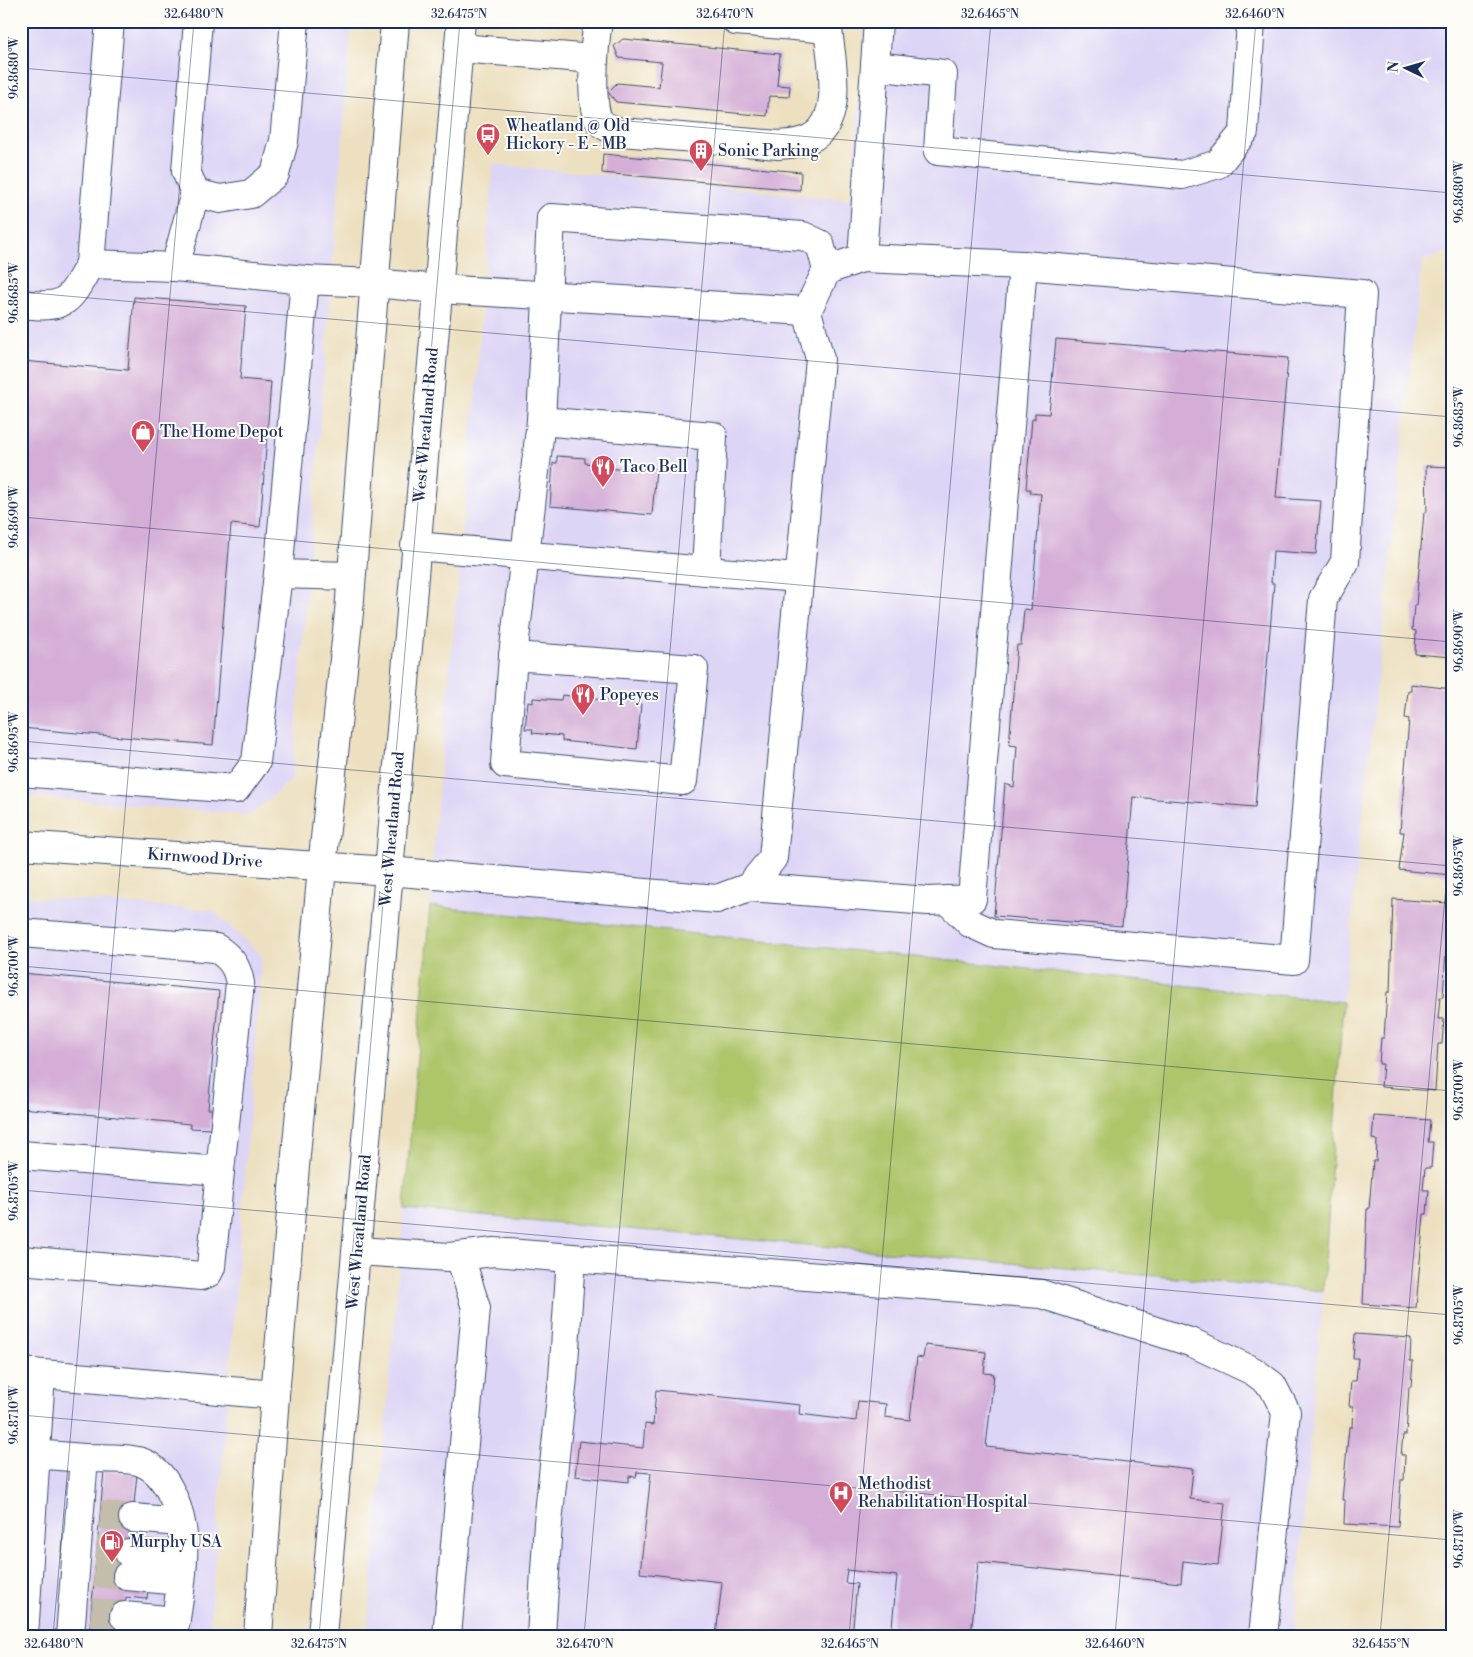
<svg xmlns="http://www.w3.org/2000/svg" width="1473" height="1657" viewBox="0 0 1473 1657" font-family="'Libre Bodoni',serif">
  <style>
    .built { fill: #ddd5f6 }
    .green { fill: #aec56a; stroke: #647a64 }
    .building { fill: #d4aed7 }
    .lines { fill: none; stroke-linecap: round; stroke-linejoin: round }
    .minor-tunnel { stroke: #c3bdac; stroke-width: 28; stroke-dasharray: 28 14; stroke-linecap: butt }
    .minor-casing { stroke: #3a4a6d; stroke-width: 30 }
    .major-casing { stroke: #3a4a6d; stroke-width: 30 }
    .minor { stroke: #fff; stroke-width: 28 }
    .major { stroke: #fff; stroke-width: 28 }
    .ticks { fill: none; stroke: #1b2f5e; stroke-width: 1; stroke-opacity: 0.45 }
    .labels { text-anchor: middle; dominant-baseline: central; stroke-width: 4; stroke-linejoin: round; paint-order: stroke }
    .poi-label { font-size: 16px; fill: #1b2f5e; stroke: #fdfcf7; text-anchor: start }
    .street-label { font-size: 16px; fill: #1b2f5e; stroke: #fdfcf7 }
    .neatline { fill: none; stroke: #1b2f5e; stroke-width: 2 }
    .ticks-label { font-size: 12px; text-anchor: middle; fill: #1b2f5e }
  </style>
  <rect width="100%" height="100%" fill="#fdfcf7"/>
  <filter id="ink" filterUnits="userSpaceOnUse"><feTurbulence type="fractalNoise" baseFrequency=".02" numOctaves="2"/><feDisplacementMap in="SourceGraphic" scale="10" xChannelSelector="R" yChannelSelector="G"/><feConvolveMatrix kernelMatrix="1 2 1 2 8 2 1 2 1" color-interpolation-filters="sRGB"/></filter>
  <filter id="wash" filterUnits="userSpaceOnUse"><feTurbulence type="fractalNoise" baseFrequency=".0096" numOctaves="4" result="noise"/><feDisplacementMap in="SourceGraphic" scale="20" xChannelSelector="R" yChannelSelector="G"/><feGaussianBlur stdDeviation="1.12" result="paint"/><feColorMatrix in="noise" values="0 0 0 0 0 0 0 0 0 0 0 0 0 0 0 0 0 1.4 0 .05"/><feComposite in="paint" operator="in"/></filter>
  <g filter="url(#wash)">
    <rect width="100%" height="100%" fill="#ede0c0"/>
    <g class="built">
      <polygon points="21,21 352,21 292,779 251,815 21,796"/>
      <polygon points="866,21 1452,21 1452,251 1422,261 1343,1002 430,906 435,828 478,366 493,164 851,200"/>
      <polygon points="21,896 212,910 262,956 209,1636 21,1636"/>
      <polygon points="404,1209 1323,1291 1294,1636 367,1636"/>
    </g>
    <polygon class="green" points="430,906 1343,1002 1323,1291 404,1209"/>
    <g id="blocks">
      <g class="building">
        <polygon points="623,39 780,54 777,85 790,86 789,97 769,96 767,116 616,102 608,92 617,83 659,87 662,62 619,58 614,46"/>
        <polygon points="603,154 801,172 800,190 602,173"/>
        <polygon points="134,297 246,306 240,379 271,382 260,527 231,524 213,745 21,728 21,361 128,370"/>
        <polygon points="1056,339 1288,358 1276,498 1321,501 1316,554 1273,551 1271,583 1274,583 1255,807 1133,797 1122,926 994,916 1005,784 1014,787 1017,746 1009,745 1017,645 1021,645 1024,609 1031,610 1041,494 1030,493 1030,489 1026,489 1032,419 1035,419 1035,413 1049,414"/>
        <polygon points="557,456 585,458 585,463 605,465 605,468 640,471 640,467 656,469 652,515 550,506 553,463 557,463"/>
        <polygon points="1426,466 1452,467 1452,657 1415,654 1416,631 1412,630 1414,605 1416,605 1424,512 1427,512"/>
        <polygon points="1411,684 1452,689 1452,875 1399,870 1404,832 1400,832 1409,719 1405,718 1408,691 1411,691"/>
        <polygon points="562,695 641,704 637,749 562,741 562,736 532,733 533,729 525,729 528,702 533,703 533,698 561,700"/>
        <polygon points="1393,899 1448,903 1447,926 1451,926 1450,951 1446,951 1443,997 1440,997 1438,1019 1444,1019 1442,1044 1438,1044 1435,1091 1381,1087 1383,1064 1379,1064 1381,1038 1384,1038 1387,992 1390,992"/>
        <polygon points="21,973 219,991 208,1109 212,1109 210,1129 190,1128 190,1124 21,1108"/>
        <polygon points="1374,1116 1430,1120 1428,1142 1433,1142 1431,1168 1425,1168 1423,1190 1429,1190 1427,1214 1424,1214 1416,1308 1363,1304 1367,1209 1369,1209 1373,1161 1376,1161 1377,1140 1372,1139"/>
        <polygon points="1355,1334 1411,1338 1410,1361 1413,1361 1411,1387 1409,1387 1406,1435 1403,1435 1401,1455 1405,1455 1404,1480 1401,1480 1398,1527 1344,1524 1345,1500 1342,1500 1349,1427 1352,1427 1353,1406 1349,1406 1351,1381 1356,1381 1358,1358 1353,1358"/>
        <polygon points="925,1345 986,1352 984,1373 994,1374 986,1447 1193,1469 1190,1499 1225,1503 1218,1565 1183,1561 1181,1583 978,1562 971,1636 891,1636 897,1576 847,1570 845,1583 857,1584 852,1636 716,1636 722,1582 640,1573 651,1473 637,1472 636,1477 629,1476 629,1482 575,1476 579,1441 643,1448 645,1424 653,1425 656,1390 800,1405 799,1414 856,1421 858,1401 886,1404 885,1417 910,1420 917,1357 923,1358"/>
        <polygon points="104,1471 137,1474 129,1553 148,1588 147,1599 126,1597 122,1636 89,1636"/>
      </g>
    </g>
  </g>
  <g filter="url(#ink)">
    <use href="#blocks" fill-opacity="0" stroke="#3a4a6d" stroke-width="1"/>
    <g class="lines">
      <g class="minor-tunnel">
        <polyline points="100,1515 133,1518"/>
        <polyline points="96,1550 129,1553"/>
        <polyline points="94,1573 127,1576"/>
        <polyline points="91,1612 124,1616"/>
      </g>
      <defs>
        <g id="minor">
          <polyline points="198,21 186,171 195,193 220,199 251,194 275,174 284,141 295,21"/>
          <path d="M 598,21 C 595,41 588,108 600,122 C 606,128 614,130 621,132 L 779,145 C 789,144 799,144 809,139 C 846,122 831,60 828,29 L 736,21"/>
          <polyline points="459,48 594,59"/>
          <polyline points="875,66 943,74 938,151 1182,175 1218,164 1244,132 1251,21"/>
          <polyline points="90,264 110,21"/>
          <polyline points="175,267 195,193"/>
          <polyline points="438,289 807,311 827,270 862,258 878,21"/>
          <path d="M 21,304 C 68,309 68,302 90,264 L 175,267 L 305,280"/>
          <polyline points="541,421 551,218 803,236 820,244 827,270"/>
          <polyline points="415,546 706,571 713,436 541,421 513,656"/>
          <polyline points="706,571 799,578"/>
          <polyline points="278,574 351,576"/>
          <polygon points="513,656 694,669 683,781 505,764"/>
          <polyline points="21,772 236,789 256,762 278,574 305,280 374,283"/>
          <polyline points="21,845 388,871 717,899 749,887 773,858 820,359 807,311"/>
          <polyline points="749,887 928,901 972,899 1023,265 862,258"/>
          <polyline points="947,900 970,923 994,934 1294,960 1323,599 1345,562 1362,294 1023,265"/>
          <path d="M 21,933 L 216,948 C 231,958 237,966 240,983 L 220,1171 L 21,1155"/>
          <polyline points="358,1251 449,1257 494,1252 1041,1294 1193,1343 1253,1371 1272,1385 1286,1412 1263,1636"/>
          <polyline points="21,1260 201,1276 208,1273 211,1267 220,1171"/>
          <polyline points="21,1372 275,1395"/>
          <polyline points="21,1453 84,1458 70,1636"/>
          <path d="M 84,1458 C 99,1459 127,1457 141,1462 C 166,1471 178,1504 182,1528 C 187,1554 178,1608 173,1636"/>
          <polyline points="133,1518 180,1522"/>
          <polyline points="129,1553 182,1557"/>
          <polyline points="127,1576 180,1581"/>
          <polyline points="124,1616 176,1621"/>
          <polyline points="24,1636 41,1374"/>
          <polyline points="447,1636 476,1308 460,1256"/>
          <polyline points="541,1636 548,1523 563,1378 571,1258"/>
        </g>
        <g id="major">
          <polyline points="374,283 438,289"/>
          <polyline points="258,1636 275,1395 296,1155 322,867 349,612 395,21"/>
          <path d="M 322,1636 C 372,1098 414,559 461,21"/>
        </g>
      </defs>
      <use href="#minor" class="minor-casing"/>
      <use href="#major" class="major-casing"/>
      <use href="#minor" class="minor"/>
      <use href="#major" class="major"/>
    </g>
  </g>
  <path class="ticks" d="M 21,68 L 1452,193M 21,292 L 1452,417M 21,517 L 1452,642M 21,741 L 1452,866M 21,966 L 1452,1091M 21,1190 L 1452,1315M 21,1415 L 1452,1540M 53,1636 L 194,21M 319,1636 L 460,21M 584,1636 L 725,21M 849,1636 L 991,21M 1115,1636 L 1256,21M 1380,1636 L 1452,818"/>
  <defs>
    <symbol id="bus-pin" viewBox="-11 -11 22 30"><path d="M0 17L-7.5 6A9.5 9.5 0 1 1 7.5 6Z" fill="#d1495b" stroke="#fdfcf7"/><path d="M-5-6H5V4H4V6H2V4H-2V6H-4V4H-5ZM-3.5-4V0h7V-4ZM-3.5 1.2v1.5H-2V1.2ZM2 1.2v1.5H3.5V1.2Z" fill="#fff"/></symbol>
    <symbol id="building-pin" viewBox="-11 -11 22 30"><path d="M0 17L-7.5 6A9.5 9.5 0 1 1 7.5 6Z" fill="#d1495b" stroke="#fdfcf7"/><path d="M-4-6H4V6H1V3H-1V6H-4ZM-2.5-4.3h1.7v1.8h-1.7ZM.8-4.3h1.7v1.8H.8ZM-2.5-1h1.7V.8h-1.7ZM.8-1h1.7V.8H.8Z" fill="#fff"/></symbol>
    <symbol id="shop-pin" viewBox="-11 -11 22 30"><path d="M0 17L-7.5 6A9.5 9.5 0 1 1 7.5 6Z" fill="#d1495b" stroke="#fdfcf7"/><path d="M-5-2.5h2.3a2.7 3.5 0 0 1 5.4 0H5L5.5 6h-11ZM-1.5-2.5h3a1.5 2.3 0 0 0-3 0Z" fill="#fff"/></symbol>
    <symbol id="restaurant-pin" viewBox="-11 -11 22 30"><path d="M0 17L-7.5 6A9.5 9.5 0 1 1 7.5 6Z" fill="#d1495b" stroke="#fdfcf7"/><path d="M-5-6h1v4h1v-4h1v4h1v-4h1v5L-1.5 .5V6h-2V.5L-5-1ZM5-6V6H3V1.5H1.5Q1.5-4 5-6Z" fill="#fff"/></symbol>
    <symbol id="hospital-pin" viewBox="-11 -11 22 30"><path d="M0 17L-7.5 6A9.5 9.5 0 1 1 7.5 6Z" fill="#d1495b" stroke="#fdfcf7"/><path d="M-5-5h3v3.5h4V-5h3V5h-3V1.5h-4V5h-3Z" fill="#fff"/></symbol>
    <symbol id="fuel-pin" viewBox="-11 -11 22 30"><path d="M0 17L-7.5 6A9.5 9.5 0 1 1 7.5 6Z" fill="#d1495b" stroke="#fdfcf7"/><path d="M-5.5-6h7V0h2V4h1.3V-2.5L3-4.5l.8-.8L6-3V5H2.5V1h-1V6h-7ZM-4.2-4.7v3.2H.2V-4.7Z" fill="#fff"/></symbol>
  </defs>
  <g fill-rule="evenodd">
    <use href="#bus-pin" x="474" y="121" width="28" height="38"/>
    <use href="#building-pin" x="687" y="137" width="28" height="38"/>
    <use href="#shop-pin" x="129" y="418" width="28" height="38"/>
    <use href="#restaurant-pin" x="589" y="453" width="28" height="38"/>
    <use href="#restaurant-pin" x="569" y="681" width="28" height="38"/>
    <use href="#hospital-pin" x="827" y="1479" width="28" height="38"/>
    <use href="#fuel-pin" x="98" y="1528" width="28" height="38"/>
  </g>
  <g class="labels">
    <g class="poi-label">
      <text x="506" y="126">Wheatland @ Old<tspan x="506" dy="18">Hickory - E - MB</tspan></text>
      <text x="718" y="151">Sonic Parking</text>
      <text x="160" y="432">The Home Depot</text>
      <text x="620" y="467">Taco Bell</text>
      <text x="600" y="695">Popeyes</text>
      <text x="858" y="1484">Methodist<tspan x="858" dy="18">Rehabilitation Hospital</tspan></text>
      <text x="130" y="1542">Murphy USA</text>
    </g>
    <g class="street-label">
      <text transform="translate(426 425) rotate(-85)">West Wheatland Road</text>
      <text transform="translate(392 829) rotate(-85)">West Wheatland Road</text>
      <text transform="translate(205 858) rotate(4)">Kirnwood Drive</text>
      <text transform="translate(359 1232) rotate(-85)">West Wheatland Road</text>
    </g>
  </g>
  <rect width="1473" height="1657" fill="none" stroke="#fdfcf7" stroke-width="55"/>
  <g transform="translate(1406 68) rotate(275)" stroke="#fdfcf7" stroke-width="4" paint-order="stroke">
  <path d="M0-4L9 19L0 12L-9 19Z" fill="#1b2f5e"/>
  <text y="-8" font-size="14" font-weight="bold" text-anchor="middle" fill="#1b2f5e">N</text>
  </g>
  <rect x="28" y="28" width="1418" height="1602" class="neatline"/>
  <g class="ticks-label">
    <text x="194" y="18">32.6480°N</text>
    <text x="459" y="18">32.6475°N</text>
    <text x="725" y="18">32.6470°N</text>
    <text x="990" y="18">32.6465°N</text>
    <text x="1255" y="18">32.6460°N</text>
    <text transform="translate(14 68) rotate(-90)" y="4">96.8680°W</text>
    <text transform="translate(1459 192) rotate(-90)" y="4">96.8680°W</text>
    <text transform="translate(14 293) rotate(-90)" y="4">96.8685°W</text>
    <text transform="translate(1459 417) rotate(-90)" y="4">96.8685°W</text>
    <text transform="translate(14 517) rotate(-90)" y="4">96.8690°W</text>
    <text transform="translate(1459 641) rotate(-90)" y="4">96.8690°W</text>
    <text transform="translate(14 742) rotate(-90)" y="4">96.8695°W</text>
    <text transform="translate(1459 866) rotate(-90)" y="4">96.8695°W</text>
    <text transform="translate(14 966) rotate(-90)" y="4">96.8700°W</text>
    <text transform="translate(1459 1090) rotate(-90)" y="4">96.8700°W</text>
    <text transform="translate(14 1191) rotate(-90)" y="4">96.8705°W</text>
    <text transform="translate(1459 1315) rotate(-90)" y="4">96.8705°W</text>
    <text transform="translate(14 1415) rotate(-90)" y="4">96.8710°W</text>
    <text transform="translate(1459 1539) rotate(-90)" y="4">96.8710°W</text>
    <text x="54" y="1648">32.6480°N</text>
    <text x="319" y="1648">32.6475°N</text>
    <text x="585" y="1648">32.6470°N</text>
    <text x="850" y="1648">32.6465°N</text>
    <text x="1115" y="1648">32.6460°N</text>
    <text x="1381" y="1648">32.6455°N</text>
  </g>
</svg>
